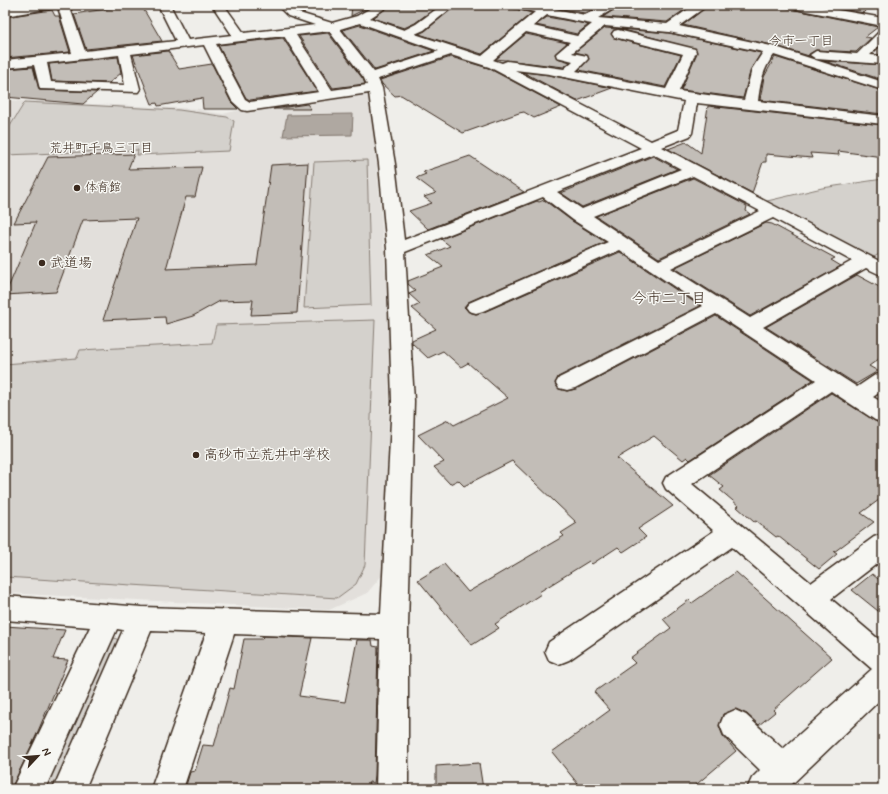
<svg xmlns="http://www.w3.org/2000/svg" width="888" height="794" viewBox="0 0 888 794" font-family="Mynerve,'Klee One',sans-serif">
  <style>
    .built { fill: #e2dfdb }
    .green { fill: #d4d1cc; stroke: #887e75 }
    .water { fill: #afa8a1; stroke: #81766d }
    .building { fill: #c2bdb7; stroke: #3b2a1e }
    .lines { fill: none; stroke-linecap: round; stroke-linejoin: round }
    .minor-casing { stroke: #3b2a1e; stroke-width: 3 }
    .minor { fill: #f6f6f2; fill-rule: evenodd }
    .poi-dot { fill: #3b2a1e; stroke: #f6f6f2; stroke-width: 1.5 }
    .labels { text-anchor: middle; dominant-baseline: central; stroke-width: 3; stroke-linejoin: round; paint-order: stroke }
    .far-poi-label { font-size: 12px; fill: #3b2a1e; stroke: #f6f6f2; text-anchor: start }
    .far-neighbourhood-label { font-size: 13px; fill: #3b2a1e; stroke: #f6f6f2 }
    .poi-label { font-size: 14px; fill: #3b2a1e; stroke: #f6f6f2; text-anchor: start }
    .neighbourhood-label { font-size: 15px; fill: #3b2a1e; stroke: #f6f6f2 }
  </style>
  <rect width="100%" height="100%" fill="#efeeea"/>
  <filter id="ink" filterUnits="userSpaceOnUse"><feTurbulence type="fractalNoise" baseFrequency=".025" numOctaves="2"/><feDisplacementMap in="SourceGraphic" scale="8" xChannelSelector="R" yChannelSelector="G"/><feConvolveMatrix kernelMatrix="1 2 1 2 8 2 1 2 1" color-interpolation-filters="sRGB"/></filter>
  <g filter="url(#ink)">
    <polygon class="built" points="371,93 391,337 384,573 367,593 329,610 5,593 5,100 200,109 204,111 223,114 240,110 252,111 298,106"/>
    <g class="green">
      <polygon points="25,102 179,110 227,117 234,121 229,151 137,155 138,150 5,155 5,134"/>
      <polygon points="367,160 371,305 304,308 314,162"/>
      <polygon points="883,179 883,252 872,258 763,202 822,188"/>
      <polygon points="375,320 365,565 356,584 337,598 5,577 5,364 77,358 80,350 212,343 216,325"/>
      <polygon points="115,638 118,640 119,644 56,789 42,789 110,639"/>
    </g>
    <polygon class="water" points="353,114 352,135 283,136 287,115"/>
    <g class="building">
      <polygon points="110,5 141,5 162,41 86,49 74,14 112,8"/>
      <polygon points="352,5 373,5 351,16"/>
      <polygon points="391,5 439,5 415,23 404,28 373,18"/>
      <polygon points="456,5 508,5 511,8 532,13 482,54 419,34 425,31"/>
      <polygon points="536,5 602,5 585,13"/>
      <polygon points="621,5 691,5 667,22 603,17"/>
      <polygon points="709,5 779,5 791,9 878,27 865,37 871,38 856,52 816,50 809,54 809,56 776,46 683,25"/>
      <polygon points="819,5 867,5 864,13"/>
      <polygon points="52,10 55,16 59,16 70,52 5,58 5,17"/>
      <polygon points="547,17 586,24 588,25 577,34 536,25"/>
      <polygon points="360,25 434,51 375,70 343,30"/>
      <polygon points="605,28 617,29 611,33 614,38 681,55 665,87 579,70 589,59 587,55 575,52"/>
      <polygon points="620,29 669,33 761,53 751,69 743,98 681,90 697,53 696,49"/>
      <polygon points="328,33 363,79 365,84 333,88 299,36"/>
      <polygon points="526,34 567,43 555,54 557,58 570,62 564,67 496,59"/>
      <polygon points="283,38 317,91 250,100 246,98 218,45"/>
      <polygon points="168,51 179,69 212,64 231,102 238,109 203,109 202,98 158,106 157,103 152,104 133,55"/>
      <polygon points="118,57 121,73 109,83 52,81 49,64"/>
      <polygon points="451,57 488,68 561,107 534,118 524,112 519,113 463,133 401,95 395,96 382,84 380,80"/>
      <polygon points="775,57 883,91 883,114 760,100 764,77"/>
      <polygon points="824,61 883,65 883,80"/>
      <polygon points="33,67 39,90 97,92 83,104 5,97 5,69"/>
      <polygon points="523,72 549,75 612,88 577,101"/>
      <polygon points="307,104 311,109 273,109"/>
      <polygon points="708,106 883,125 883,157 838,151 839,155 810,153 812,158 766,154 766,162 763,162 752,193 668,149 686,142 701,153"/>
      <polygon points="134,154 128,169 202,167 195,197 186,197 166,269 257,265 271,165 308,163 297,313 251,315 253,300 220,301 193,316 166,324 165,317 103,320 137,218 83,220 56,292 5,295 36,222 14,223 48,157"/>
      <polygon points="470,156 524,192 428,229 409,211 432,203 424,197 436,193 416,178 426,174 423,172"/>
      <polygon points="653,156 677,169 582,207 561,193"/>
      <polygon points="693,178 747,206 746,211 750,214 659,258 596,216"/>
      <polygon points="544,200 572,221 605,242 468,302 464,307 469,312 476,314 484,312 620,252 700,306 558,377 555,384 559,389 567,391 576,389 716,316 813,380 690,460 687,457 683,460 654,436 617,458 673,506 638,529 646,537 623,552 618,547 592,564 589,561 539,592 541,594 495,624 499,628 472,645 418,580 444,564 468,592 564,536 561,533 577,523 512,461 464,486 458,480 450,484 434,467 444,462 418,435 448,420 454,425 508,398 468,363 461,367 443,351 428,358 412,343 412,340 436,329 412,308 420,304 409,294 416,291 408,284 408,281 443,267 428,255 450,246 441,239 537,201 539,202"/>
      <polygon points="766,223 772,224 835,258 831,260 841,266 750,316 674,268"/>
      <polygon points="857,275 883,289 883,356 869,366 878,371 856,384 766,327"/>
      <polygon points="831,393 883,426 883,497 861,513 874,522 834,552 837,554 819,569 778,536 776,537 756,521 754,522 737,507 739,506 720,490 724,487 709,475"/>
      <polygon points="736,572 832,658 773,710 775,712 759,725 747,714 736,709 723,714 719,726 723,736 736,751 691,789 582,789 552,752 610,710 594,692 635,663 630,658 671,628 663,619 689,600 692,603"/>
      <polygon points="872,574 883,583 883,615 852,590"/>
      <polygon points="5,626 65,630 53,659 68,660 36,736 11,789 5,789"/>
      <polygon points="263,636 312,638 299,696 345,702 357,640 372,640 373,646 378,647 375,775 374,783 369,782 367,789 185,789 190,772 195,771 203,745 214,746 230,688 234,689 244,639 262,639"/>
      <polygon points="479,763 483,789 436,789 436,766"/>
    </g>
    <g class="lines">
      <defs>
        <g id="minor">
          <path d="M 30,5 L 69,5 L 85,51 L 176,41 L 158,5 L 170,5 L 188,40 L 232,35 L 212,5 L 224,5 L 244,33 L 315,25 L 288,16 L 277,5 L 290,5 L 296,12 L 332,23 L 357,16 L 376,5 L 390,5 L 370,18 L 404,30 L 416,24 L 442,5 L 455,5 L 424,30 L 415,34 L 482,56 L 535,12 L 511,7 L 509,5 L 545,7 L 585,15 L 605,5 L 620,5 L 598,18 L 667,24 L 694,5 L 708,5 L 679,26 L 776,47 L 883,82 L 883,90 L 774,55 C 763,68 760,84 758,101 L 883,116 L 883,124 L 697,103 L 692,133 L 690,136 L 662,147 L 883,263 L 883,276 L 866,268 L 763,327 L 857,387 L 875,375 L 883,373 L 883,390 L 873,397 L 883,403 L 883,422 L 875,420 L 831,391 L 692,484 L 811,583 L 874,537 L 883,534 L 883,559 L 831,599 L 883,643 L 883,697 L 787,789 L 747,789 L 752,778 L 760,770 L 724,735 L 720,725 L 724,715 L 735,710 L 746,715 L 783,749 L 872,669 L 732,547 L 569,660 L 559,664 L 549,660 L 545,651 L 549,642 L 714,531 L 666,489 L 663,483 L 666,477 L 816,380 L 716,314 L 575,388 L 567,390 L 559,388 L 556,383 L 559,378 L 703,306 L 620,250 L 483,311 L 476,313 L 469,311 L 466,307 L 469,303 L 608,242 L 573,220 L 543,197 L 405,252 L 414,401 L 408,627 L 408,789 L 376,789 L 380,639 L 234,634 L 183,789 L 151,789 L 206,633 L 151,631 L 85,789 L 53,789 L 123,630 L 117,629 L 45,789 L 12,789 L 90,627 L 5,620 L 5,596 L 142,607 L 381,614 L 392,401 L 387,249 L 379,164 L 369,93 L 247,111 L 242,110 L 232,101 L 204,45 L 131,54 L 140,89 L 138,92 L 40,89 L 34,65 L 5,68 L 5,60 L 72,53 L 58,7 L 5,16 L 5,8 ZM 547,15 L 586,23 L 592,24 L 577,36 L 533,26 ZM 360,23 L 439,51 L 374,72 L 340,29 ZM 605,26 L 669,32 L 763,52 L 752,69 L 744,100 L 679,91 L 696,52 L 695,49 L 618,30 L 614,31 L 612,34 L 614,37 L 683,54 L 666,89 L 576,71 L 588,59 L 587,56 L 572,53 ZM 329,31 L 364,78 L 367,85 L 332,90 L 296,35 ZM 526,32 L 570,42 L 556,54 L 557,57 L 573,61 L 564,69 L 507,61 L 502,63 L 493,60 ZM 284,36 L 319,92 L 250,102 L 245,99 L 216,44 ZM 119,55 L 125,85 L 51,82 L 47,63 ZM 451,55 L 489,67 L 641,148 L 404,240 L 395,164 L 382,88 L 378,79 ZM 515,70 L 549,74 L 684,101 L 678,130 L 651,141 ZM 653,154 L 681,169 L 582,209 L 557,192 ZM 693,176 L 760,211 L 659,260 L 593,216 ZM 773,218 L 852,261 L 750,318 L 671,268 Z"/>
          <polygon points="785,5 810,5 883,18 883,26 791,8"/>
          <polygon points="883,31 883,42 870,55 883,56 883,64 816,59 810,55 816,51 857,54 879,32"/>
        </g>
      </defs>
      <use href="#minor" class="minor-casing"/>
      <use href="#minor" class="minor"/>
    </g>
  </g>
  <g class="poi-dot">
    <circle cx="77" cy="188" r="4"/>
    <circle cx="42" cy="263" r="4"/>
    <circle cx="196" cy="455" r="4"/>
  </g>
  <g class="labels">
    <g class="far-poi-label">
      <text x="85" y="188">体育館</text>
    </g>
    <g class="far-neighbourhood-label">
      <text x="801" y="41">今市一丁目</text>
      <text x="101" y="148">荒井町千鳥三丁目</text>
    </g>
    <g class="poi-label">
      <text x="50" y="263">武道場</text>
      <text x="204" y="455">高砂市立荒井中学校</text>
    </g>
    <g class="neighbourhood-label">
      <text x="669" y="299">今市二丁目</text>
    </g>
  </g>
  <rect width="888" height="794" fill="none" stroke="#f6f6f2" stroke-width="20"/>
  <rect x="10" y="10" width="868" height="774" fill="none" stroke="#3b2a1e" stroke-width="1.5" filter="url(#ink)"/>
  <g transform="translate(38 756) rotate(64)" stroke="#f6f6f2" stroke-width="3" paint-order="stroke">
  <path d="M0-3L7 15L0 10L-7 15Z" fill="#3b2a1e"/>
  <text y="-6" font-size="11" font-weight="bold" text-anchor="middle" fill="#3b2a1e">N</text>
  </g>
</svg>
